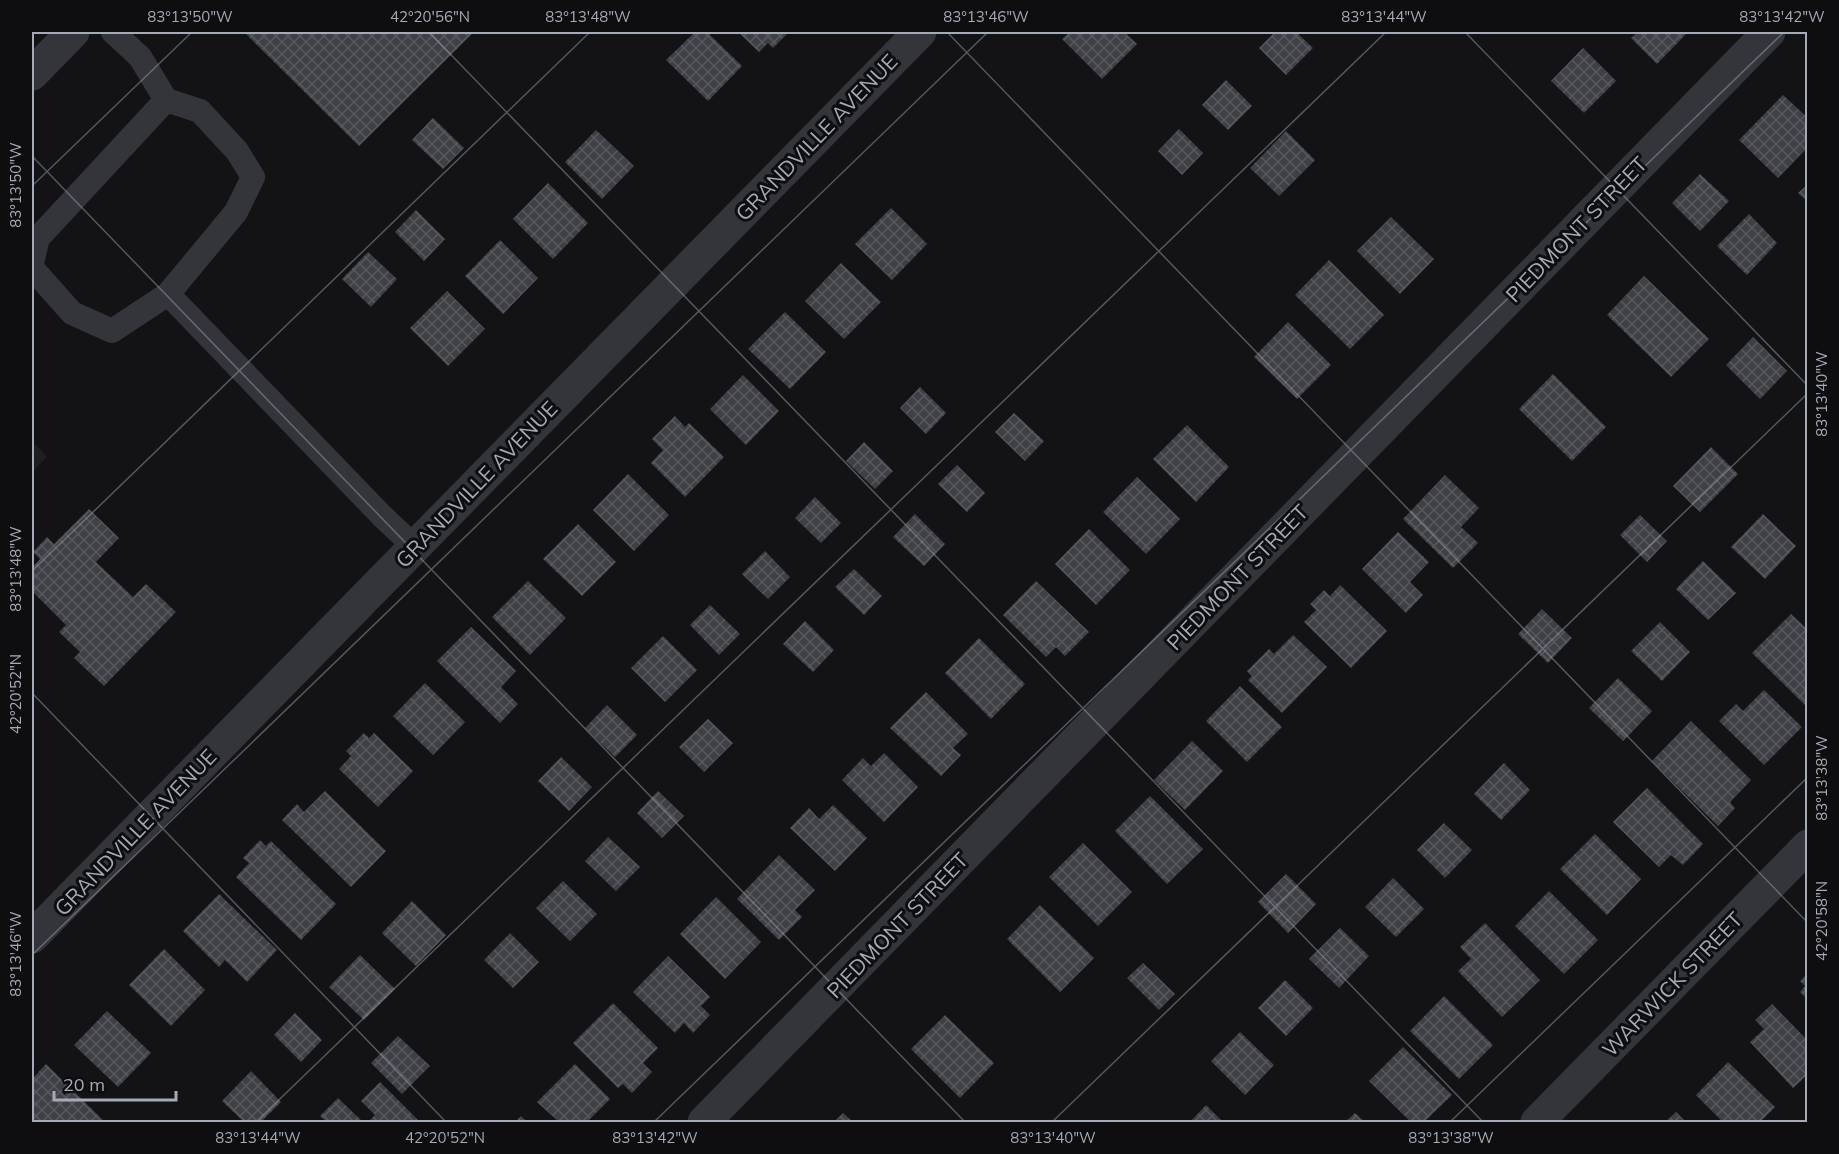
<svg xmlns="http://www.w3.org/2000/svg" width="1839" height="1154" viewBox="0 0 1839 1154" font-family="Mulish,sans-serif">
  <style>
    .built { fill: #1f1f22 }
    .building { fill: url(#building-cross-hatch) }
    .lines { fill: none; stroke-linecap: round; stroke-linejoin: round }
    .lane { stroke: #34353a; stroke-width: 24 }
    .street { stroke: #34353a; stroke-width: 33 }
    .ticks { fill: none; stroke: #a4aab6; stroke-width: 1.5; stroke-opacity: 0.45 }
    .labels { text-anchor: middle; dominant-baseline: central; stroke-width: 6; stroke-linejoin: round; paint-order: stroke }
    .street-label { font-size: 21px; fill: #a4aab6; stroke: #0e0e10 }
    .neatline { fill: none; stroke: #a4aab6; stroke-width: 2 }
    .ticks-label { font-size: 15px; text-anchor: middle; fill: #a4aab6 }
  </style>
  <defs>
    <pattern id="building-cross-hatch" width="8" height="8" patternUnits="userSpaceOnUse" patternTransform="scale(1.5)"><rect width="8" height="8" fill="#3f4045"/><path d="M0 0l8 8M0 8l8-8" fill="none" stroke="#58595e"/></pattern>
  </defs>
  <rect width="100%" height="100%" fill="#131315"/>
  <polygon class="built" points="32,441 47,457 32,472"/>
  <g class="building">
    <polygon points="244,32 474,32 359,146"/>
    <polygon points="695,32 707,32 742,66 708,101 666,60"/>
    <polygon points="738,32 789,32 773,48 768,43 759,52"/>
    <polygon points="1070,32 1124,32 1137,44 1102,79 1062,39"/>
    <polygon points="1275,32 1296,32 1313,48 1286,75 1259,48"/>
    <polygon points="1638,32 1688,32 1657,64 1631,38"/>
    <polygon points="1583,48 1616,81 1584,113 1551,81"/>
    <polygon points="1226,80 1252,106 1228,130 1202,105"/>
    <polygon points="1783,95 1808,118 1808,147 1778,178 1739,140"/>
    <polygon points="433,118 464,148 443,169 412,140"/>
    <polygon points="1179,129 1203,153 1182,175 1158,151"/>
    <polygon points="596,130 634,166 602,199 565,162"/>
    <polygon points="1286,131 1315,160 1279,196 1250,168"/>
    <polygon points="1700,174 1729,201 1700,231 1672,203"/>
    <polygon points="548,183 588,223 553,259 513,219"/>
    <polygon points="1808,184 1808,202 1798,193"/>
    <polygon points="891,208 927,244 892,280 855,244"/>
    <polygon points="416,210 445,239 424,261 395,232"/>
    <polygon points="1749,214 1777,243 1747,275 1717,246"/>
    <polygon points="1391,217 1434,259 1400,294 1357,251"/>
    <polygon points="500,240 538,278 503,314 465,276"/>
    <polygon points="368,252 397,279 371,307 342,279"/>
    <polygon points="1329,260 1384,315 1350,349 1295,295"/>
    <polygon points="841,263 881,302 844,339 805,301"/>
    <polygon points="1644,276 1709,339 1671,377 1607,315"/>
    <polygon points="447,291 485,329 448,366 410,328"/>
    <polygon points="785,312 826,352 790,389 748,349"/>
    <polygon points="1288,322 1331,365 1297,399 1254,357"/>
    <polygon points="1753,337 1787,371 1760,399 1726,365"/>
    <polygon points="1553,374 1606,427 1572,461 1519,409"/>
    <polygon points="743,375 779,411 746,445 710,409"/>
    <polygon points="920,387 946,413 926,434 900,408"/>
    <polygon points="1014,413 1044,441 1025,461 995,432"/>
    <polygon points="675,416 685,427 689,423 724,457 685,497 651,463 663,450 652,439"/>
    <polygon points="1187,425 1229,467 1196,502 1153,459"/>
    <polygon points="864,442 893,471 875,489 846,461"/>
    <polygon points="1711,447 1738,474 1700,512 1673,486"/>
    <polygon points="957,465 985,493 967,512 938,484"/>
    <polygon points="628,474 669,515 634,551 593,510"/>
    <polygon points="1445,475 1479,508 1461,527 1478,543 1453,568 1403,519"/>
    <polygon points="1137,477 1180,519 1146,554 1103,512"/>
    <polygon points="815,497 841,523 821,543 795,518"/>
    <polygon points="89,509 119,538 96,562 133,597 146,584 176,612 104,686 74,658 80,652 59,632 66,625 32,591 32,568 40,559 33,552 47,537 54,544"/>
    <polygon points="915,514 945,544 924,566 893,537"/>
    <polygon points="1763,514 1796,546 1765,579 1731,547"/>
    <polygon points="1640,515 1667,541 1647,562 1620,535"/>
    <polygon points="578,524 616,562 582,596 543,559"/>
    <polygon points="1089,529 1130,570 1096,605 1055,564"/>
    <polygon points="1398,532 1429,562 1410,582 1423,595 1406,613 1362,569"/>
    <polygon points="765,551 790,577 768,599 742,574"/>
    <polygon points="1703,561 1736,593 1708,620 1676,589"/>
    <polygon points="854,569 882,596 864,615 835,587"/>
    <polygon points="528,581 566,618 530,655 492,617"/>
    <polygon points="1036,581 1089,632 1065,656 1056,647 1046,657 1003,615"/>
    <polygon points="1340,585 1387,631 1351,668 1304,622 1316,610 1310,604 1324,590 1330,596"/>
    <polygon points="710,605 740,634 719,655 690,625"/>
    <polygon points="1542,609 1572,638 1548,663 1518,634"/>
    <polygon points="1791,614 1808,630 1808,708 1752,653"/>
    <polygon points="805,621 834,650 813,672 783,644"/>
    <polygon points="1660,622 1690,652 1662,681 1631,651"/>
    <polygon points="471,627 516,671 501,687 518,704 500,723 437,661"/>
    <polygon points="1293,635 1327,667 1282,713 1248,680 1252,676 1247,671 1269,649 1274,654"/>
    <polygon points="663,636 697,670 665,702 631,668"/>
    <polygon points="979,638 1025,684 991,719 945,673"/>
    <polygon points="1618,678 1652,711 1623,741 1589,708"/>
    <polygon points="425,683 465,722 433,755 393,716"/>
    <polygon points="1240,686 1282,727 1247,762 1206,721"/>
    <polygon points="1764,690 1802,727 1764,765 1719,721 1736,704 1743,711"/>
    <polygon points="926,692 968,734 953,748 961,755 941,776 890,728"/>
    <polygon points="607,705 637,735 615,757 585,728"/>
    <polygon points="708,719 733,743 704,772 679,747"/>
    <polygon points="1691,721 1751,780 1730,802 1735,808 1718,826 1652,761"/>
    <polygon points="364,733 369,738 374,733 413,771 378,807 339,769 351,756 346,751"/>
    <polygon points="1192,741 1223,771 1185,810 1154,780"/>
    <polygon points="884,753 918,787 884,822 842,780 863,758 871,766"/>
    <polygon points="561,757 592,787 569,811 538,781"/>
    <polygon points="1504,763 1530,790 1501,820 1474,794"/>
    <polygon points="1647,788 1703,844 1683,865 1671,855 1659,867 1613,822"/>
    <polygon points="325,791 386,851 351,887 282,820 297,804 304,812"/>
    <polygon points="658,791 684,816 662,838 637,813"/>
    <polygon points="1150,796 1203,849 1167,884 1115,831"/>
    <polygon points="833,805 867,838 835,871 790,828 809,808 819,819"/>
    <polygon points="1444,823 1472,850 1445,878 1417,850"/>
    <polygon points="1595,834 1641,879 1607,915 1560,869"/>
    <polygon points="608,837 640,867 616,891 585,861"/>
    <polygon points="260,840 266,846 271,841 336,904 301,940 236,877 249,863 243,858"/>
    <polygon points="1083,843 1132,892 1098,926 1049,877"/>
    <polygon points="779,855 815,890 795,910 802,917 779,940 737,899"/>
    <polygon points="1286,874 1316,904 1288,933 1258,902"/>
    <polygon points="1393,878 1424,909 1396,937 1365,907"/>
    <polygon points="563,881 597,914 570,941 536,908"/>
    <polygon points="1549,891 1598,940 1564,974 1515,926"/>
    <polygon points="219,894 277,950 247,982 225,960 219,967 183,931"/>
    <polygon points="716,897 761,942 725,979 680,934"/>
    <polygon points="412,901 446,935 416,966 382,933"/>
    <polygon points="1040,905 1094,958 1060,992 1007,939"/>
    <polygon points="1485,923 1540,980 1502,1017 1458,971 1471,959 1460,947"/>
    <polygon points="1340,928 1369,956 1339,988 1309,959"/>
    <polygon points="510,933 539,962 513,988 484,960"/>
    <polygon points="164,949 205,990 171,1026 129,985"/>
    <polygon points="360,955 395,989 364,1020 329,987"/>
    <polygon points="668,956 710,997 701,1006 710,1015 693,1033 684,1023 675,1033 633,992"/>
    <polygon points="1143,963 1175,994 1159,1010 1127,978"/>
    <polygon points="1808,973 1808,1000 1800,992 1805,986 1800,981"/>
    <polygon points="1285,980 1313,1008 1286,1036 1258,1008"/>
    <polygon points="1444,996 1493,1045 1459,1079 1410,1031"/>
    <polygon points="613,1003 658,1048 643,1063 652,1072 632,1093 623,1084 618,1088 573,1043"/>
    <polygon points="1772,1004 1808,1041 1808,1074 1793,1088 1750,1042 1764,1029 1755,1020"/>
    <polygon points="107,1011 151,1053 118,1087 74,1045"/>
    <polygon points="295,1013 322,1040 301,1062 274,1035"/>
    <polygon points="945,1015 994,1063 960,1098 911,1049"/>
    <polygon points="1240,1032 1274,1065 1245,1095 1211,1061"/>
    <polygon points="398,1036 430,1066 402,1094 371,1063"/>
    <polygon points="1403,1047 1452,1095 1424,1122 1411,1122 1369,1081"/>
    <polygon points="1728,1062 1775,1107 1760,1122 1723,1122 1696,1095"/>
    <polygon points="46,1064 105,1122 32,1122 32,1079"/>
    <polygon points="575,1064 610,1099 587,1122 559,1122 537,1102"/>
    <polygon points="251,1071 281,1102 261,1122 244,1122 222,1101"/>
    <polygon points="380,1082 420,1122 368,1122 375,1115 361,1101"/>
    <polygon points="338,1098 363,1122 327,1122 320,1116"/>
    <polygon points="1206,1105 1223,1122 1190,1122"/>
    <polygon points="1676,1112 1686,1122 1665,1122"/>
    <polygon points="843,1113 853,1122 834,1122"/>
    <polygon points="1355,1113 1365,1122 1345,1122"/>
    <polygon points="521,1116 527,1122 515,1122"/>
  </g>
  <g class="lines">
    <g class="lane">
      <polyline points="113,32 140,57 166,100"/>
      <polyline points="32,263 38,238 166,100 200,111 237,151 253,177 236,212 168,294 112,331 72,313 32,268"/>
      <polyline points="168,294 382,516 415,547"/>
    </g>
    <g class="street">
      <polyline points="32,74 73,32"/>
      <polyline points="32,937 920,32"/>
      <polyline points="704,1122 1769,32"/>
      <polyline points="1537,1122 1808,846"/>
    </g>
  </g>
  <path class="ticks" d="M 429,32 L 1483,1122M 947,32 L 1808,923M 1465,32 L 1808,386M 32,156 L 965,1122M 32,186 L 192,32M 32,571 L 590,32M 32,693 L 446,1122M 32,955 L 988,32M 256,1122 L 1386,32M 654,1122 L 1784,32M 1052,1122 L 1808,393M 1450,1122 L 1808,777"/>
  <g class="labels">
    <g class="street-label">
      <text transform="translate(816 137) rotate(-46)">GRANDVILLE AVENUE</text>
      <text transform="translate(1576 229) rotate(-46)">PIEDMONT STREET</text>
      <text transform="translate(476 484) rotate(-46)">GRANDVILLE AVENUE</text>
      <text transform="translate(1237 577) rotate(-46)">PIEDMONT STREET</text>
      <text transform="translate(135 832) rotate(-46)">GRANDVILLE AVENUE</text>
      <text transform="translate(897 925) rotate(-46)">PIEDMONT STREET</text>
      <text transform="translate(1672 984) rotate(-46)">WARWICK STREET</text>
    </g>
  </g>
  <rect width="1839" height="1154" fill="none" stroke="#0e0e10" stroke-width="66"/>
  <path d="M54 1091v9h122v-9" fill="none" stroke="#a4aab6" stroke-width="3"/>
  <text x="63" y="1091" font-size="18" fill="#a4aab6" stroke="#0e0e10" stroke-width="4.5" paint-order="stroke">20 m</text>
  <rect x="33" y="33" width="1773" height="1088" class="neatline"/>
  <g class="ticks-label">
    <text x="190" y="22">83°13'50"W</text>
    <text x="430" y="22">42°20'56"N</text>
    <text x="588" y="22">83°13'48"W</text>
    <text x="986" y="22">83°13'46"W</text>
    <text x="1384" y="22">83°13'44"W</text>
    <text x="1782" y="22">83°13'42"W</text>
    <text transform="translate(16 185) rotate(-90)" y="5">83°13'50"W</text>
    <text transform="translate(1822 394) rotate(-90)" y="5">83°13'40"W</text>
    <text transform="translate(16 569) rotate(-90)" y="5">83°13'48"W</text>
    <text transform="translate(16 694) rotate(-90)" y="5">42°20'52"N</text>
    <text transform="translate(1822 778) rotate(-90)" y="5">83°13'38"W</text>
    <text transform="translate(1822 921) rotate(-90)" y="5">42°20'58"N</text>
    <text transform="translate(16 954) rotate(-90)" y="5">83°13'46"W</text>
    <text x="258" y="1143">83°13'44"W</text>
    <text x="445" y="1143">42°20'52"N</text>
    <text x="655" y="1143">83°13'42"W</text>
    <text x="1053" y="1143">83°13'40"W</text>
    <text x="1451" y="1143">83°13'38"W</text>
  </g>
</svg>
